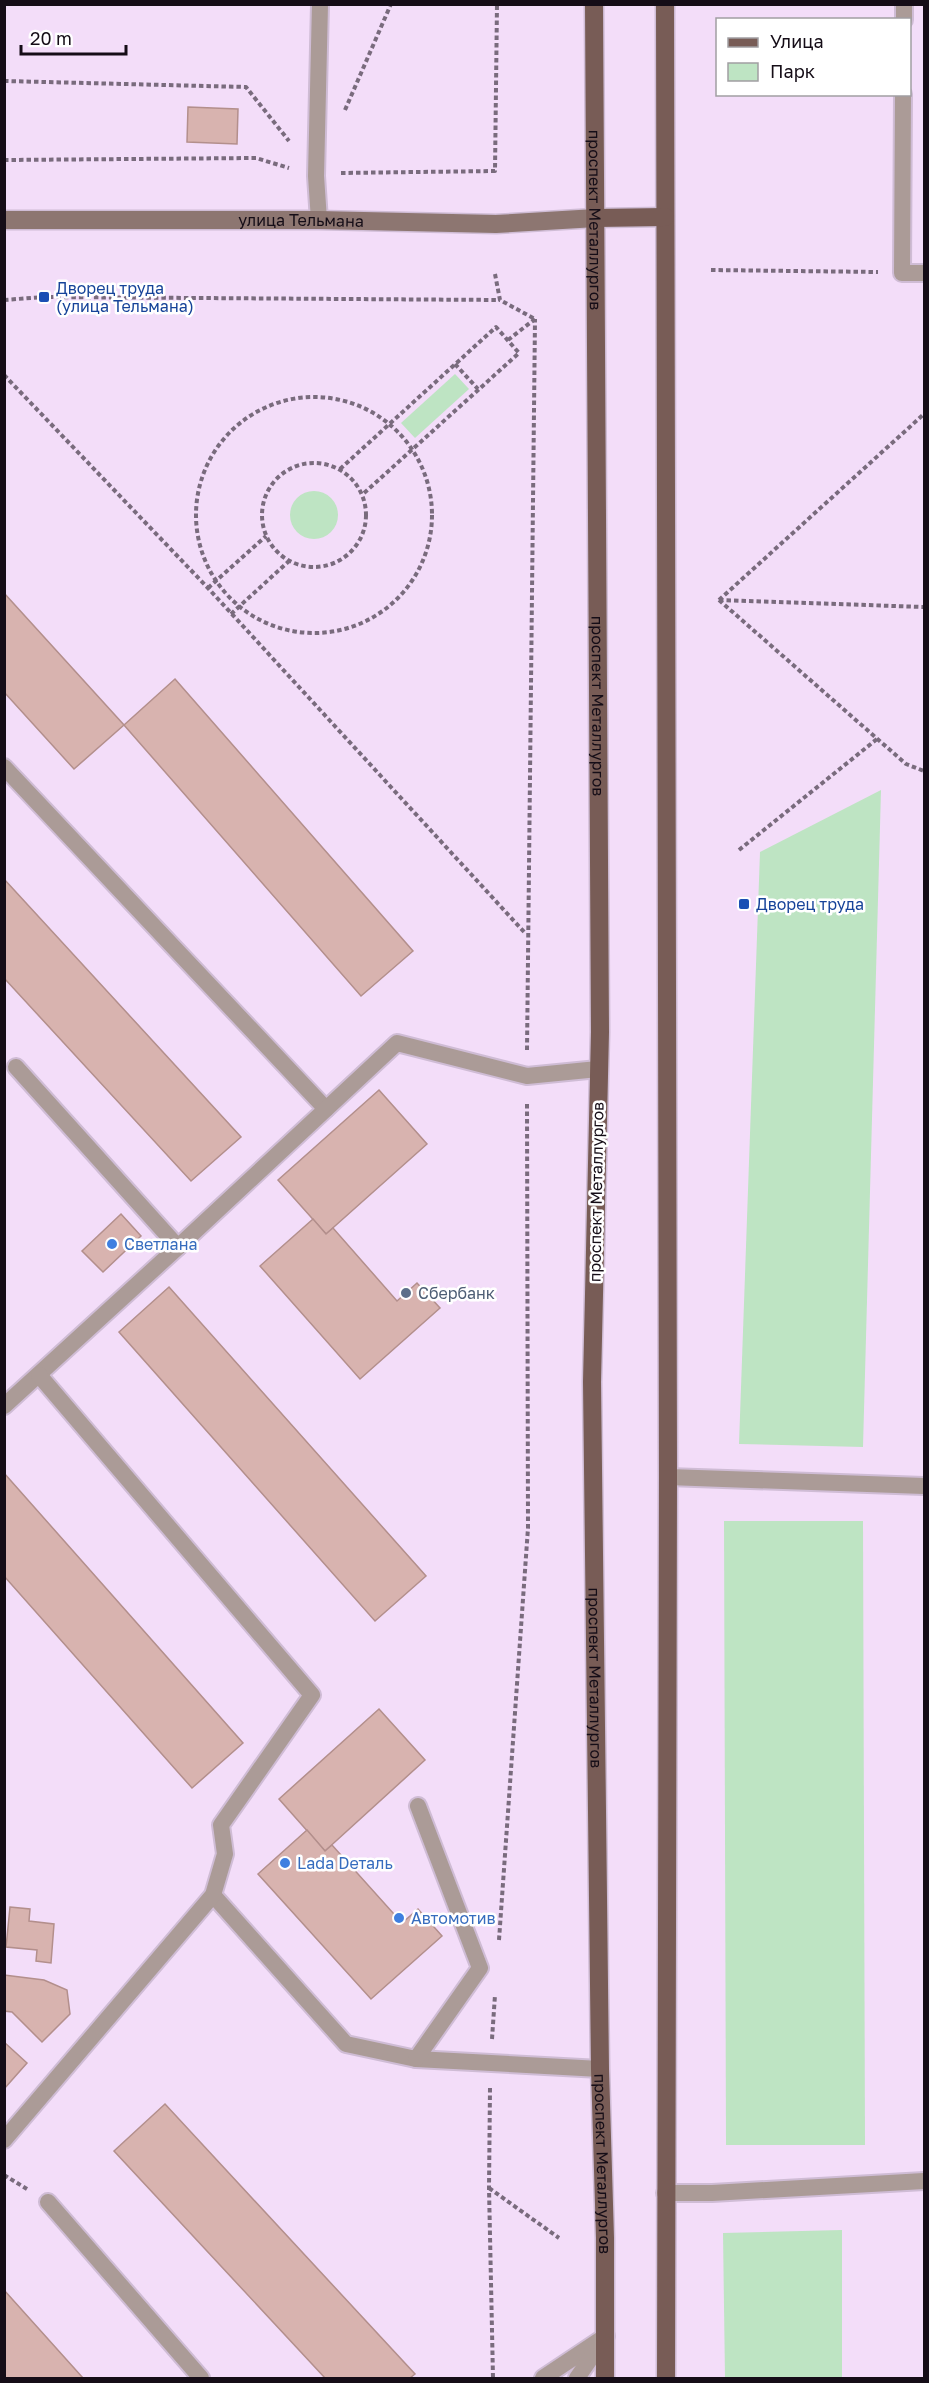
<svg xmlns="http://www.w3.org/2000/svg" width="929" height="2383" viewBox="0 0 929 2383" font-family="'Golos Text',sans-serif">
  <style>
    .green { fill: #bee4c3 }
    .building { fill: #d8b3af; stroke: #b38f8c; stroke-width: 1.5 }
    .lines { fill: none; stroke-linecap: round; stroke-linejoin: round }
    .lane-casing { stroke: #cfbcd5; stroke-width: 20 }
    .secondary-casing { stroke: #cfbcd5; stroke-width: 21 }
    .primary-casing { stroke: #cfbcd5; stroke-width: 21 }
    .path { stroke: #796b7d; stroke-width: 4; stroke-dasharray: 4.5 3; stroke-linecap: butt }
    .lane { stroke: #ab9b97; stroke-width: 16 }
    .secondary { stroke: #8d7671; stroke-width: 18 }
    .primary { stroke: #785c56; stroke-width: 18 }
    .transit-dot { fill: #1a4fb4; stroke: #fff; stroke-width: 2 }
    .shop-dot { fill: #3f7fe0; stroke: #fff; stroke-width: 2 }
    .service-dot { fill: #5c6f8a; stroke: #fff; stroke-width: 2 }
    .labels { text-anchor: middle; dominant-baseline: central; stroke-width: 5; stroke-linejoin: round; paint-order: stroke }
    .street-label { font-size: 16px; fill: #150d17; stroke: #fff }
    .transit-label { font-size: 16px; fill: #164399; stroke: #fff; text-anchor: start }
    .shop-label { font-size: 16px; fill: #366cbe; stroke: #fff; text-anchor: start }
    .service-label { font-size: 16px; fill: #4e5e75; stroke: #fff; text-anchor: start }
  </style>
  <rect width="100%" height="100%" fill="#f3ddf9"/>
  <g class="green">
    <polygon points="455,374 469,389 415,438 401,423"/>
    <circle cx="314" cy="515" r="24"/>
    <polygon points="881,790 863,1447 739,1444 760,852"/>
    <polygon points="724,1521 863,1521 865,2145 726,2145"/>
    <polygon points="842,2230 842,2378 725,2378 723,2233"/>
  </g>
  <g class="building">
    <polygon points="188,107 238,109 237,144 187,142"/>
    <polygon points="4,593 124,725 74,769 4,692"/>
    <polygon points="175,679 413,951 361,996 124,725"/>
    <polygon points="4,879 241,1137 191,1181 4,978"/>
    <polygon points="379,1090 427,1144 326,1234 278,1180"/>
    <polygon points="121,1214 141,1236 103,1272 82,1251"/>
    <polygon points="313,1219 326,1234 333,1228 397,1301 417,1283 440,1308 360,1379 260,1266"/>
    <polygon points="169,1287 426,1576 375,1621 119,1332"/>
    <polygon points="4,1473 243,1743 192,1788 4,1576"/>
    <polygon points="379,1709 425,1760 325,1851 279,1799"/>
    <polygon points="307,1830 325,1851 332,1845 402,1923 418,1909 442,1936 371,1999 258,1874"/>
    <polygon points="10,1907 30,1909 29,1921 54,1924 51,1963 36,1961 37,1950 6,1947"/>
    <polygon points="4,1975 44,1980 67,1990 70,2014 42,2042 12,2012 4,2011"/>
    <polygon points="4,2042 27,2063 4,2089"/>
    <polygon points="165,2104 415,2374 410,2378 325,2378 114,2151"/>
    <polygon points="4,2290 83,2378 4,2378"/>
  </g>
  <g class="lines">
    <defs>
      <g id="lane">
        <polyline points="904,20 904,4"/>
        <polyline points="903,94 902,273 924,273"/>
        <polyline points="319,220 316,176 320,4"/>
        <polyline points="4,767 326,1109"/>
        <polyline points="16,1067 178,1247"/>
        <polyline points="4,1406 178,1247 397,1043 527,1076 598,1069"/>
        <polyline points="668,1477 924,1486"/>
        <polyline points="213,1895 346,2044 416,2059 600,2069"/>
        <polyline points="416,2059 480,1968 418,1806"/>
        <polyline points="4,2140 213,1895 225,1854 221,1825 312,1695 39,1375"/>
        <polyline points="665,2193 712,2193 924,2181"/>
        <polyline points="48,2202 201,2378"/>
        <polyline points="543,2378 606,2336"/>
        <polyline points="577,2378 600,2345"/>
      </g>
      <g id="secondary">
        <path id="s1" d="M 4,220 L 319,220 L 496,224 L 596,218"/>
      </g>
      <g id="primary">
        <path id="s2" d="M 594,4 L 600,1032 L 592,1382 L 600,2069 L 605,2238 L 605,2378"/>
        <polyline points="665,4 668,1477 666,2378"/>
        <polyline points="596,218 665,217"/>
      </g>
    </defs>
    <use href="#lane" class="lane-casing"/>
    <use href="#secondary" class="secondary-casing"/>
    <use href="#primary" class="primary-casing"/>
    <g class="path">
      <polyline points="4,81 246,87 289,141"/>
      <polyline points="345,110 391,4"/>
      <polyline points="4,160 256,158 289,168"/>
      <polyline points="341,173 495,171 497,4"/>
      <polyline points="711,270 878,272"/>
      <polyline points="495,274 500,300 535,319"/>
      <polyline points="4,300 44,297 500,300"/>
      <polyline points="508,340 535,319"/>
      <polyline points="455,364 478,389"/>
      <polyline points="4,375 208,588 526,934"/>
      <circle cx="314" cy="515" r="118"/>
      <circle cx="314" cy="515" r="52"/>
      <polyline points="340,469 496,327 519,353 363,494"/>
      <polyline points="208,588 266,536"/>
      <polyline points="719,600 924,414"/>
      <polyline points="719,600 906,764 924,771"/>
      <polyline points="719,600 924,607"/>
      <polyline points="231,614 289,561"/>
      <polyline points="739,850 877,739"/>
      <polyline points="527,1050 535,319"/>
      <polyline points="499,1940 528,1528 527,1102"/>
      <polyline points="492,2039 495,1995"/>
      <polyline points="490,2088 489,2188 493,2378"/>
      <polyline points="4,2175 27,2189"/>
      <polyline points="489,2188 559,2238"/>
    </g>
    <use href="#lane" class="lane"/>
    <use href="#secondary" class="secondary"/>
    <use href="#primary" class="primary"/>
  </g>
  <g class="transit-dot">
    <rect x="38" y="291" width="12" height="12" rx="3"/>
    <rect x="738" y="898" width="12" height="12" rx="3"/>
  </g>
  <g class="shop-dot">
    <circle cx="112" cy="1244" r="6"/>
    <circle cx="285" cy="1863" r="6"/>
    <circle cx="399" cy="1918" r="6"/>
  </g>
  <circle class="service-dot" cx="406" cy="1293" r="6"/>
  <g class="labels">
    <g class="street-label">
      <text stroke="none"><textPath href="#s1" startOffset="297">улица Тельмана</textPath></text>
      <text stroke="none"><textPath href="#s2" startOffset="216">проспект Металлургов</textPath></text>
      <text stroke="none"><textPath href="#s2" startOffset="702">проспект Металлургов</textPath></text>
      <text transform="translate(596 1192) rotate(-89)">проспект Металлургов</text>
      <text stroke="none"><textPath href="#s2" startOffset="1674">проспект Металлургов</textPath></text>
      <text stroke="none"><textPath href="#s2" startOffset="2160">проспект Металлургов</textPath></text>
    </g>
    <g class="transit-label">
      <text x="56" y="288">Дворец труда<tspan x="56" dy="18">(улица Тельмана)</tspan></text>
      <text x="756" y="904">Дворец труда</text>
    </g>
    <g class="shop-label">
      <text x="124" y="1244">Светлана</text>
      <text x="297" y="1863">Lada Dеталь</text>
      <text x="411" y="1918">Автомотив</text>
    </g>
    <g class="service-label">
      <text x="418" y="1293">Сбербанк</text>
    </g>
  </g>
  <rect width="929" height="2383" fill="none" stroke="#150d17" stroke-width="12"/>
  <rect x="716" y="18" width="195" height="78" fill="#ffffff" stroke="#a19ea2" stroke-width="1.5"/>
  <rect x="728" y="38" width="30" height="9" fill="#785c56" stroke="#a19ea2" stroke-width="1.5"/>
  <text x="770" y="48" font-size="18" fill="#150d17">Улица</text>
  <rect x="728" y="63" width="30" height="18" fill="#bee4c3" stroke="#a19ea2" stroke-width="1.5"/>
  <text x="770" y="78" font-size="18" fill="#150d17">Парк</text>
  <path d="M21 45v9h105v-9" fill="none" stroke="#150d17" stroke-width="3"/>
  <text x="30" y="45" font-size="18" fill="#150d17" stroke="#ffffff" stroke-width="4.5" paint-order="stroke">20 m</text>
</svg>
